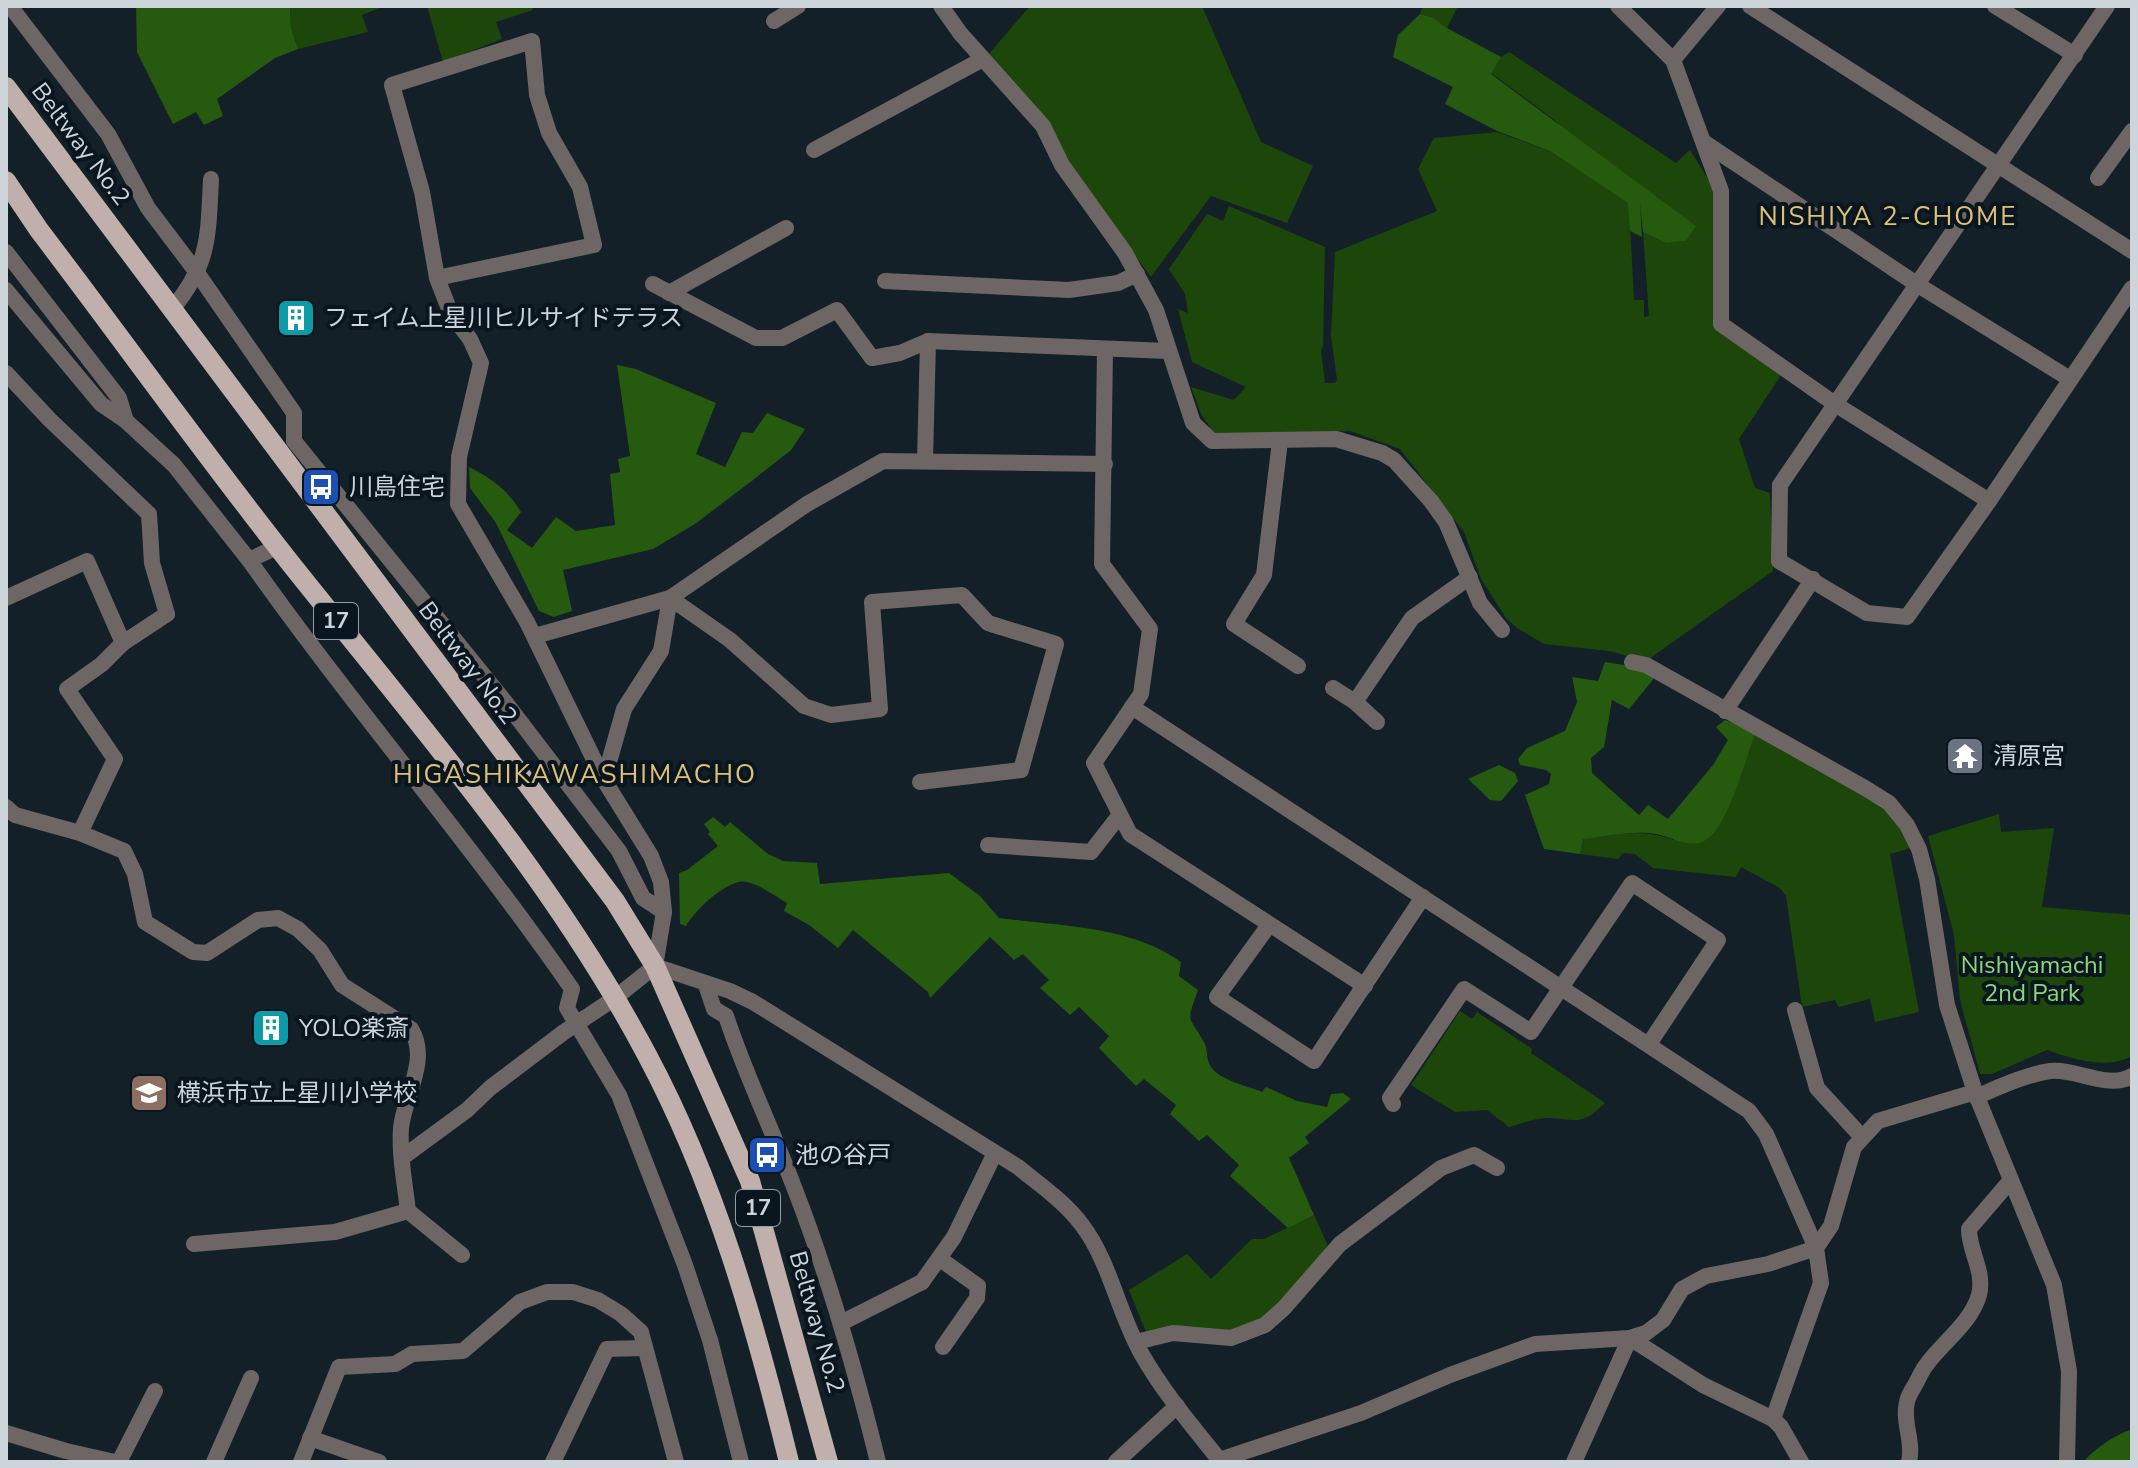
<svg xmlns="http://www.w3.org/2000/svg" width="2138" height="1468" viewBox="0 0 2138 1468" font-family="'Nunito Sans','Noto Sans JP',sans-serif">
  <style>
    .green { fill: #1d460b }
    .forest { fill: #265a0f }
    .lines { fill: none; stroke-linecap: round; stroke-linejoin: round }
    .pedestrian { stroke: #6e6664; stroke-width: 16 }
    .minor { stroke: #6e6664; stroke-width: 16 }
    .tertiary { stroke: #6e6664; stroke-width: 16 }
    .primary { stroke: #c0afab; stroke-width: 20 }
    .labels { text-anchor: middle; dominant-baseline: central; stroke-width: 8; stroke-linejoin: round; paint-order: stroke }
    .shield { fill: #0a161f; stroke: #929ca3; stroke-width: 2 }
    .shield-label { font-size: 22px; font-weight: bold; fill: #cdd5db }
    .street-label { font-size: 24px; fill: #cdd5db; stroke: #0a161f }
    .poi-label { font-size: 24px; fill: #cdd5db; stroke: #0a161f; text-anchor: start }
    .park-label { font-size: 24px; fill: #8ed776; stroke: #0a161f }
    .neighbourhood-label { font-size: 26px; letter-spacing: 2px; fill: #dec176; stroke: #0a161f }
  </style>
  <rect width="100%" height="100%" fill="#132028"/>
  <g class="green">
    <polygon points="290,6 385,6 362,15 368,32 298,49 291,28"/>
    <polygon points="427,6 532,6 533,10 496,22 502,39 443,62"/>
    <polygon points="1030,6 1202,6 1261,142 1313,166 1287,223 1211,196 1151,277 1073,174 988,55"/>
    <polygon points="1423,6 1458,6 1447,28 1434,18 1420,14"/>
    <polygon points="1509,52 1676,163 1690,150 1716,192 1714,325 1781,375 1739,439 1755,488 1770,493 1773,571 1646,661 1609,651 1544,644 1517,628 1506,618 1481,579 1464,532 1400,449 1350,431 1216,435 1202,416 1191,387 1234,400 1246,387 1192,362 1178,309 1188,313 1185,294 1169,269 1207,214 1223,221 1229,206 1325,247 1323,346 1321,350 1325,383 1335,383 1337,380 1331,336 1335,252 1437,211 1418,169 1434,138 1497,132 1550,151 1629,203 1634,300 1644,300 1644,317 1649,316 1643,232 1666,243 1686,241 1552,118 1491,73 1501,57"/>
    <path d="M 1756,731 L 1881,803 L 1897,820 L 1911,848 L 1890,854 L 1919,1012 L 1875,1022 L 1870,999 L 1839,1007 L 1835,1000 L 1802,1007 L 1786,896 L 1780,888 L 1741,867 L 1736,877 L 1653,868 L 1635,854 L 1623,853 L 1618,859 L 1580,854 L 1583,839 C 1614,835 1643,828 1673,840 Z"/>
    <path d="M 1999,814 L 2001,832 L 2054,828 L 2042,907 L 2132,915 L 2132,1056 C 2106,1070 2073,1059 2047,1050 L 1992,1074 L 1980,1074 L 1960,1000 L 1954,935 L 1928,836 Z"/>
    <path d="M 1460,1011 L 1472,1019 L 1477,1012 L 1532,1049 L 1531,1053 L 1605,1103 C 1580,1127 1578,1119 1547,1118 C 1535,1118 1521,1124 1509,1127 L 1487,1110 L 1455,1112 L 1411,1085 Z"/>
    <path d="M 1314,1215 L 1328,1246 C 1311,1266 1279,1314 1257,1323 C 1228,1337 1178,1331 1146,1332 L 1129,1290 L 1187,1254 L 1211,1279 L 1252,1239 L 1264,1239 Z"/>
  </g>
  <g class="forest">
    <polygon points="136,6 290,6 291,28 298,49 275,58 217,99 223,116 204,125 196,112 173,124 137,52"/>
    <polygon points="1420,14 1434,18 1447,28 1501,57 1491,74 1696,226 1686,241 1666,243 1643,232 1640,203 1642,237 1630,231 1628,203 1550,151 1497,131 1445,104 1453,87 1393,57 1398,35"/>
    <path d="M 617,365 L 636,369 L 716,403 L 696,454 L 725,467 L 742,432 L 753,433 L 767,413 L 805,429 L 791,450 L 753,480 L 695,524 L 653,549 L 563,570 L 572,611 L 554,617 L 539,611 L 496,523 L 470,488 L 469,467 C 491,478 508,490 521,512 L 507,530 L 532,548 L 556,517 L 576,531 L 615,525 L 610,474 L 620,472 L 618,459 L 630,456 Z"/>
    <path d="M 1605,662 L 1642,668 L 1656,676 L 1629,709 L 1612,700 L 1604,747 L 1591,758 L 1592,773 L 1639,815 L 1648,805 L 1668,819 L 1713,765 L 1728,740 L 1716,727 L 1725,720 L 1756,731 C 1746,756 1727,837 1699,843 C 1685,846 1670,837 1657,834 C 1633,830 1608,836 1583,839 L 1580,854 L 1544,849 L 1525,795 L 1549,784 L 1551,774 L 1546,770 L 1520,765 L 1518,759 L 1527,748 L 1565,731 L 1577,702 L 1572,677 L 1598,681 Z"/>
    <polygon points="1499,765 1515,773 1518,781 1501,801 1490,800 1468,779"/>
    <path d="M 713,817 L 725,827 L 730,822 L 768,854 L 783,861 L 817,863 L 820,884 L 949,873 L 980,896 L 999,918 C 1059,926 1131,926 1181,962 L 1179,976 L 1198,990 C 1186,1024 1188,1014 1204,1042 C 1208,1049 1206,1060 1211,1067 C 1219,1080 1248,1086 1262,1092 L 1266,1087 L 1297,1101 L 1327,1107 L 1331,1094 L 1343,1093 L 1351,1099 L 1305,1137 L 1309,1143 L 1289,1158 L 1314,1215 L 1288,1228 L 1230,1176 L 1239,1165 L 1207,1135 L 1199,1141 L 1170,1114 L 1176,1105 L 1144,1079 L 1136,1086 L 1099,1048 L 1109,1036 L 1079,1007 L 1070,1015 L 1040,988 L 1049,980 L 1023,954 L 1014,960 L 990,937 L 930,998 L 928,992 L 853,930 L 838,948 L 809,925 L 784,911 L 787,903 C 775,896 760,885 747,882 C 729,877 694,911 686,926 L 680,924 L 679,873 L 687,870 L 718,846 L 708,834 L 710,832 L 704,824 Z"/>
    <path d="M 2132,1429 L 2132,1462 L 2083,1462 C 2097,1447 2113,1436 2132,1429 Z"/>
  </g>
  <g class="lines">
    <g class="pedestrian">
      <polyline points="6,252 119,398 126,421"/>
      <polyline points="198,274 294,413 294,441 506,703 619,851 643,898 664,912"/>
      <path d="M 249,560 C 352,706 470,842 572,989 L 567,1008 L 619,1095 L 685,1265 L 710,1340 L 741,1462"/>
      <path d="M 706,985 L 714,1009 L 726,1016 C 745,1074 772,1129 794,1187 C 829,1277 855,1369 878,1462"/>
      <polyline points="841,1323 922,1282"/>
    </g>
    <g class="minor">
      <polyline points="10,6 108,134 148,208 198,274"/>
      <polyline points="941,6 960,33 1043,126 1062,165 1125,253 1156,310 1193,423 1212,441 1336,439 1382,453 1394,460 1431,501 1446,522 1480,603 1502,630"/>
      <polyline points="1618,6 1673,60 1721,191 1721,324 1835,404 1989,501"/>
      <polyline points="1750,6 2132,251"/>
      <polyline points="1995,6 2075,55"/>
      <polyline points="2107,6 1780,485 1779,561 1867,613 1907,617 1989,501 2132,288"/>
      <polyline points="774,21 798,6"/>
      <polyline points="1673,60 1718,6"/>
      <polyline points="1705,143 1918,285 2070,379"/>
      <polyline points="814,150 983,59"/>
      <polyline points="2098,178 2132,131"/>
      <polyline points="885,281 1069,290 1118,283 1137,274"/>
      <polyline points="653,284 756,338 782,338 837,310 872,358 900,353 928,341 1168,351"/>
      <polyline points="6,290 101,404 126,421 174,465 249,560 277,547"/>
      <polyline points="669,293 786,228"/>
      <path d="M 172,309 C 210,264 208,236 211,179"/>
      <polyline points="1105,349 1102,564 1150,629 1141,694 1094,763 1130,834 1365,986"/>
      <polyline points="6,373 50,420 149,514 152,563 167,614 123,643 102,664 67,689 115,759 80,833"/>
      <polyline points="1280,441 1264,575 1234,624 1298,666"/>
      <polyline points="925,461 928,341"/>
      <polyline points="6,598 87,561 123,643"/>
      <polyline points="535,636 670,598 730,640 804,706 831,715 880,709 872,602 962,595 988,623 1056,644 1021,770 920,782"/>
      <polyline points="1632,662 1646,665 1865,788 1889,803 1907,825 1919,849 1927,879 1947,1005 1975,1092 2054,1285 2069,1371 2067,1462"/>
      <polyline points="1333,688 1355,702 1377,722"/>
      <polyline points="1355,702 1412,618 1470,577"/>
      <polyline points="1132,707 1749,1111 1766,1134 1816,1248 1821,1283 1773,1419"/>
      <polyline points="1725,711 1813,579"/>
      <polyline points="604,780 624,709 661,651 670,598 807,504 883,461 1105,464"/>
      <path d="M 6,807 L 15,815 L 80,833 L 124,851 L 135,874 L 145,922 L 193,952 L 207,953 L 258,920 L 278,918 L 298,929 L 320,950 L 342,985 L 411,1029 C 430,1060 404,1096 401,1128 C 399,1155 405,1184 408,1211 L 462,1255"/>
      <polyline points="988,845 1091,852 1119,816"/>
      <polyline points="1269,925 1217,997 1314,1061 1423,897"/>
      <polyline points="1795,1010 1817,1088 1861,1136"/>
      <path d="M 1976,1097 C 1999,1087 2025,1075 2050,1071 C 2076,1068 2108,1090 2132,1076"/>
      <polyline points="1393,1104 1390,1098 1464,989 1531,1032 1632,883 1718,940 1649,1044"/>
      <polyline points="403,1157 467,1110 490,1088 564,1032 615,998 655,966 664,912 661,882 651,856 604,780 527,622 458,504 459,457 481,363 470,339 451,314 437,278 422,192 392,85 532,41 537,95 549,133 580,187 594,245 437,278"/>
      <polyline points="194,1244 335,1232 408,1211"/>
      <polyline points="940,1259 978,1286 977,1298 943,1347"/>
      <polyline points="922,1282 954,1237 995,1153"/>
      <polyline points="1136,1342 1173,1333 1231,1338 1265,1325 1284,1308 1340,1244 1441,1168 1474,1155 1497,1168"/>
      <polyline points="6,1433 66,1451 115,1462"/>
      <polyline points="310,1438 379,1462"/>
      <polyline points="1219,1460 1361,1413 1450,1375 1535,1344 1630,1338 1646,1333 1663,1320 1682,1289 1706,1276 1768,1264 1816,1248 1831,1226 1854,1147 1878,1121 1975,1092"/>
      <polyline points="119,1462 155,1391"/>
      <polyline points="214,1462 251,1378"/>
      <polyline points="301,1462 339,1367 395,1364 412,1354 463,1351 520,1302 547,1292 573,1292 598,1300 621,1314 641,1332 676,1462"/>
      <polyline points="553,1462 607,1349 645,1348"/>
      <polyline points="1116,1462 1177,1406"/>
      <polyline points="1574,1462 1630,1338 1703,1385 1773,1419 1781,1427 1801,1462"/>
      <path d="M 1909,1462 C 1914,1440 1902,1423 1907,1402 C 1908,1396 1912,1390 1915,1385 C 1919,1378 1922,1370 1927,1364 C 1943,1342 1971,1323 1979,1295 C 1985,1271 1969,1252 1969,1229 L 2011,1180"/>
    </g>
    <path class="tertiary" d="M 655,966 L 730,991 L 753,1002 L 1018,1167 C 1040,1185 1065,1202 1082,1225 C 1110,1262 1118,1312 1141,1353 C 1163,1392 1193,1427 1221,1462"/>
    <g class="primary">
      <polyline points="6,87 615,901 655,966 750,1181 828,1462"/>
      <path d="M 6,181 L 39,230 C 125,343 207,458 295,569 C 418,723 555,881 647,1055 C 715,1182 755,1323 789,1462"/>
    </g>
  </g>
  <defs>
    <symbol id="building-square" viewBox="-11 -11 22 22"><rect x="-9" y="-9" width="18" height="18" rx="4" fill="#0f9aa8" stroke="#0a161f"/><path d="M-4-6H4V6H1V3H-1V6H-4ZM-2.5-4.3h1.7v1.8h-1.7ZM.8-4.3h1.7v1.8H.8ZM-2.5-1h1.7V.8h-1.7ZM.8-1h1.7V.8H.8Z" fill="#fff"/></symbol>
    <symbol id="bus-square" viewBox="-11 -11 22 22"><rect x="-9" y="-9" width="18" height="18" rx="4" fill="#1a4fb4" stroke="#0a161f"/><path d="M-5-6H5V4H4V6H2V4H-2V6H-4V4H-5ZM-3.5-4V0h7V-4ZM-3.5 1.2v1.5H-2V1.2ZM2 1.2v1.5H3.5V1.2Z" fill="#fff"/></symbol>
    <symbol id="temple-square" viewBox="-11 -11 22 22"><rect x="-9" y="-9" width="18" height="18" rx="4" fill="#6b7280" stroke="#0a161f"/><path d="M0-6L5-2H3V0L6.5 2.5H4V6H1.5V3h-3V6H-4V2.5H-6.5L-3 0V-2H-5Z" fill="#fff"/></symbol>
    <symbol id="school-square" viewBox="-11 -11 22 22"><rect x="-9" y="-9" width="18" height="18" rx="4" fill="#8d6e63" stroke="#0a161f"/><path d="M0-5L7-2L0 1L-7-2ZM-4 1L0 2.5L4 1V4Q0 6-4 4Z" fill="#fff"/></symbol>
  </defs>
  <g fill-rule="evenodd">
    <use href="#building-square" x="274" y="296" width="44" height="44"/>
    <use href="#bus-square" x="299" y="465" width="44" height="44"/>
    <use href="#temple-square" x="1943" y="734" width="44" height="44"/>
    <use href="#building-square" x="249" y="1006" width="44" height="44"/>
    <use href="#school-square" x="127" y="1071" width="44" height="44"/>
    <use href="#bus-square" x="745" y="1133" width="44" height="44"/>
  </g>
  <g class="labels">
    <g class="shield">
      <rect x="314" y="603" width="44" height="36" rx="6"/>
      <rect x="736" y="1190" width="44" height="36" rx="6"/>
    </g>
    <g class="shield-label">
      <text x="336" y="621">17</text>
      <text x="758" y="1208">17</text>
    </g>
    <g class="street-label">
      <text transform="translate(81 144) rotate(53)">Beltway No.2</text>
      <text transform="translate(468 663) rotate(53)">Beltway No.2</text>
      <text transform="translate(817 1322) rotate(74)">Beltway No.2</text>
    </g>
    <g class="poi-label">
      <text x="324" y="318">フェイム上星川ヒルサイドテラス</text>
      <text x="349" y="487">川島住宅</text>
      <text x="1993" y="756">清原宮</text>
      <text x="299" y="1028">YOLO楽斎</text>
      <text x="177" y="1093">横浜市立上星川小学校</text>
      <text x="795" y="1155">池の谷戸</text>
    </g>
    <g class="park-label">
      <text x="2032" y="965">Nishiyamachi<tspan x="2032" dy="28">2nd Park</tspan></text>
    </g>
    <g class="neighbourhood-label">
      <text x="1888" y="216">NISHIYA 2-CHOME</text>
      <text x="575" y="774">HIGASHIKAWASHIMACHO</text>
    </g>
  </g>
  <rect width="2138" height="1468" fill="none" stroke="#cdd5db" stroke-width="16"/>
</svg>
